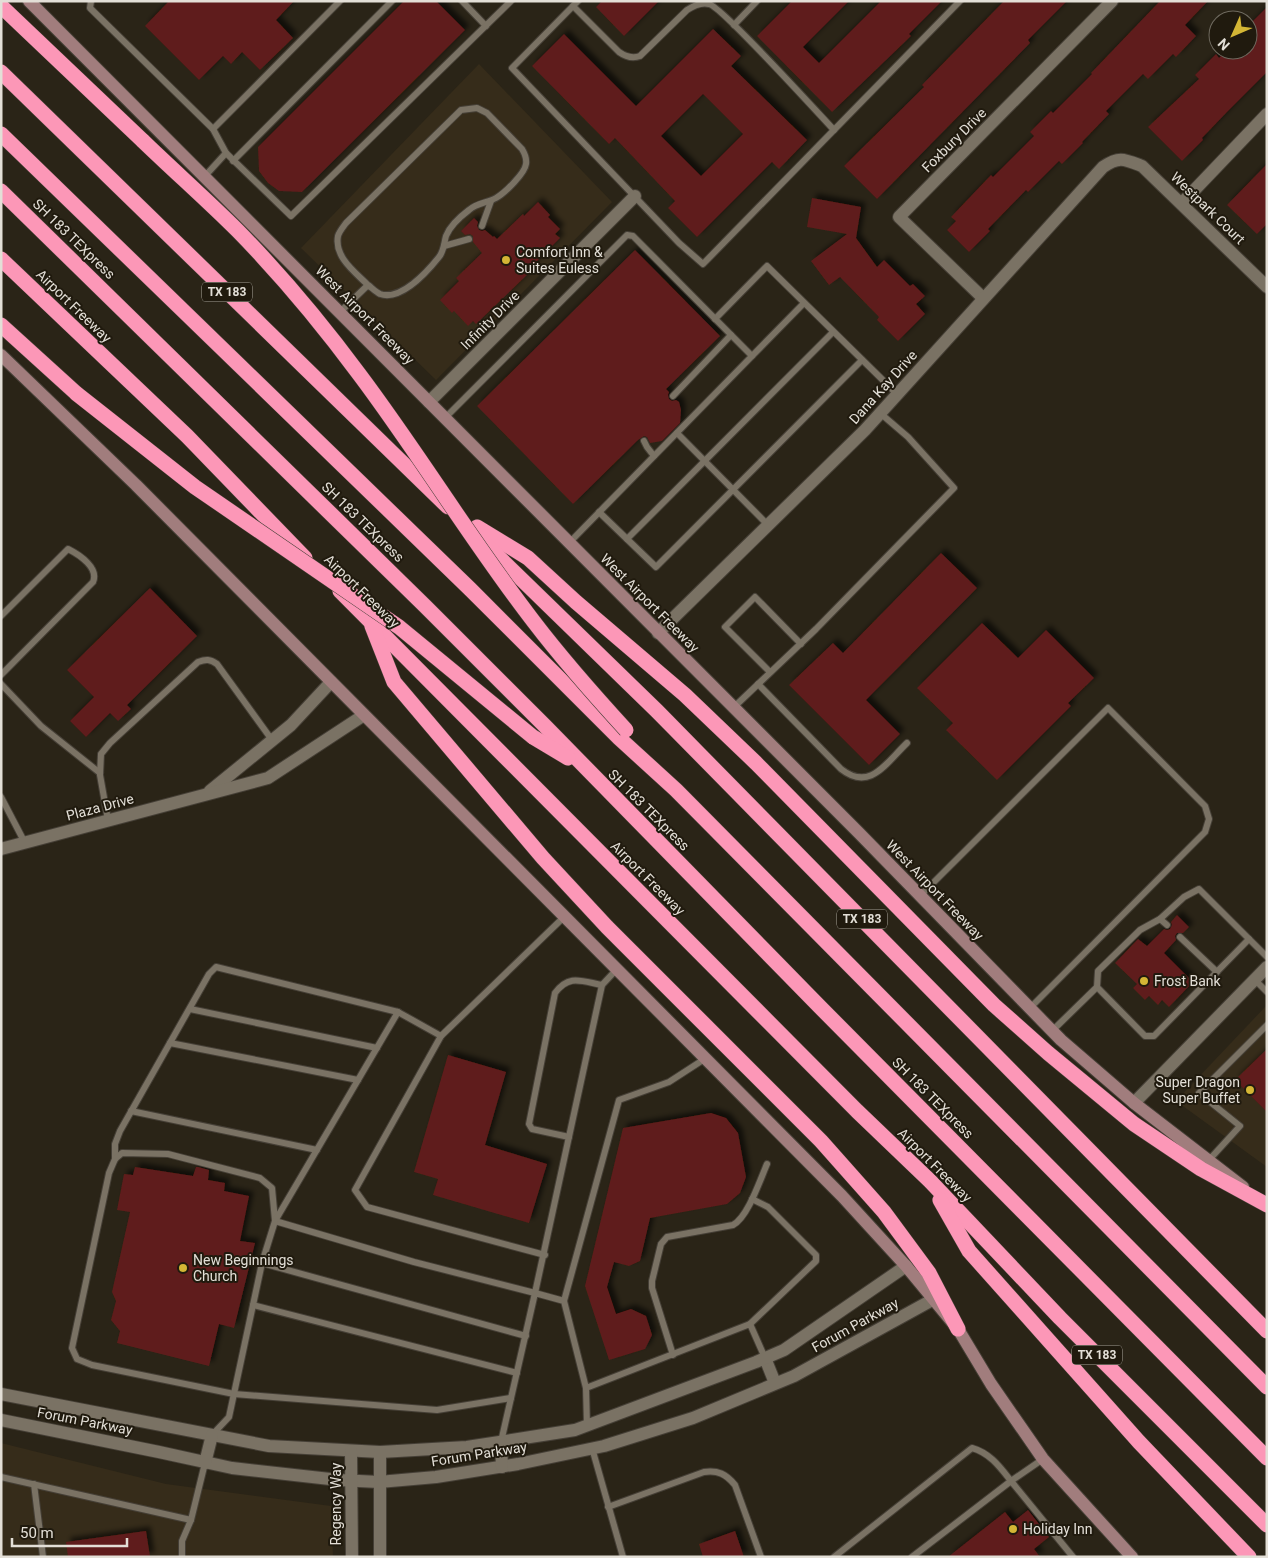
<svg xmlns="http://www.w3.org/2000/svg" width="1268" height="1558" viewBox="0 0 1268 1558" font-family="Roboto,sans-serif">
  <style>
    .built { fill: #362c1a }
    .building { fill: #5f1d1a; fill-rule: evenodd; filter: url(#shadow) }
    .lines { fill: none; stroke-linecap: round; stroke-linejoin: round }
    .service-casing { stroke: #453f36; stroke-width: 8 }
    .minor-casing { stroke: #453f36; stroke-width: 14 }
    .tertiary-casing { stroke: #453f36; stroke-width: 14 }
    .secondary-casing { stroke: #453f36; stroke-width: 14 }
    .motorway-casing { stroke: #453f36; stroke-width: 16 }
    .service { stroke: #7a7264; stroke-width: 6 }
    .minor { stroke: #7a7264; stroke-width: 12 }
    .tertiary { stroke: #7a7264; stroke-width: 12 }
    .secondary { stroke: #a17d7d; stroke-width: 12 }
    .motorway { stroke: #fc97b7; stroke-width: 15 }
    .motorway-bridge-casing { stroke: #453f36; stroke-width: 16; stroke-linecap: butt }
    .motorway-bridge { stroke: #fc97b7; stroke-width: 15 }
    .poi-dot { fill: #d4b635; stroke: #201a0e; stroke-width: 2 }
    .labels { text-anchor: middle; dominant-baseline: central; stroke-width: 4; stroke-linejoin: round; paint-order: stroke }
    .shield { fill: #201a0e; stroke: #a8a49b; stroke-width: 1 }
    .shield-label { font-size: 12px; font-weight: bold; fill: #e3dfd7 }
    .street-label { font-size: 14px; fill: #e3dfd7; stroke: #201a0e }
    .poi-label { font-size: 14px; fill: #e3dfd7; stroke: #201a0e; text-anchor: start }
  </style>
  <defs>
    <filter id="shadow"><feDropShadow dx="4.5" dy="-4.5" stdDeviation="2.5" flood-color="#0009"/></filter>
  </defs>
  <rect width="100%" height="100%" fill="#2a2417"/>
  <g class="built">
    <polygon points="479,64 612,202 436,380 301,248"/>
    <polygon points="1267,1005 1267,1167 1176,1101"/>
    <polygon points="1,1443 166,1484 331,1506 333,1557 1,1557"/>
  </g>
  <g class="building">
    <polygon points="169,1 294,1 276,20 293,38 260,70 242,52 231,64 223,56 199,80 145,26"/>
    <polygon points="404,1 436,1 465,30 302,192 279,191 268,183 259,171 258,147"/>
    <polygon points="602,1 659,1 624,36 596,7"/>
    <polygon points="792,1 849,1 803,47 819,63 881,1 942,1 909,34 911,36 832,112 757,36"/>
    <polygon points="1004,1 1067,1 1028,40 1030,43 877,199 844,166 924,87 922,85"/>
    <polygon points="1160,1 1208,1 1185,25 1196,36 1176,57 1173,54 1148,79 1143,74 1106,111 1109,114 1082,142 1083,143 1062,164 1059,161 1028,192 1026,190 988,229 990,231 969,252 947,230 956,221 951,217 991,175 993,177 1034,136 1030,132 1051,111 1053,113 1092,74 1091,73"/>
    <polygon points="1267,7 1267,72 1226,113 1202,138 1203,140 1182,161 1148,127 1199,79 1195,75 1216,54 1219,58 1227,50 1248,50 1248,26"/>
    <path d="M 713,29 L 741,56 L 731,66 L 807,140 L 779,169 L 772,162 L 697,237 L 668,208 L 675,201 L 615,138 L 609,144 L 532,66 L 564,34 L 636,106 ZM 703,94 L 743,134 L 701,176 L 661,136 Z"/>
    <polygon points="1267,164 1267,224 1257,234 1227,205"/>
    <polygon points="812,198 861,207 856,238 877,267 884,260 910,286 913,284 925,296 916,304 925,314 898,341 877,320 879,317 840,277 829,285 811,261 847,234 807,227"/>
    <polygon points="538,202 550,215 548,217 560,229 555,234 560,238 530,268 532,270 476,324 473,321 468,326 454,311 452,313 440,300 459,281 456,278 482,253 473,242 473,236 470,234 465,235 461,231 474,218 478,222 477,226 479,230 482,231 485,230 493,237 494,236 497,239 523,214 524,216"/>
    <polygon points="635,250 720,336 666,389 669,392 668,395 669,399 672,401 676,400 679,402 681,410 680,423 662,441 650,443 647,437 644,436 638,440 573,504 477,406"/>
    <polygon points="941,553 977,588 866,700 900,734 869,765 789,685 833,643 843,653"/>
    <polygon points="150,588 197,636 127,705 131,709 118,721 110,713 86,737 70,721 94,697 67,670"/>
    <polygon points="982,623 1018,658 1046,630 1094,678 1068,703 1071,706 997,780 946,730 953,723 917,688"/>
    <polygon points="1177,915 1189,927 1183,933 1177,933 1175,936 1176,940 1164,953 1193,982 1169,1007 1162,1000 1158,1005 1149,996 1145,1000 1133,988 1137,984 1115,963 1138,939 1147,946 1164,929 1167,930 1170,929 1172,925 1171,922"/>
    <polygon points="1267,1049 1267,1112 1235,1080"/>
    <polygon points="448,1055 506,1072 485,1145 547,1164 529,1223 433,1195 438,1179 414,1172"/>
    <polygon points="711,1113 726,1118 738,1133 746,1177 740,1193 727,1204 650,1218 640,1261 629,1266 614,1262 607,1287 616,1314 631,1309 646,1316 652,1335 645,1349 609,1360 585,1286 623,1128"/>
    <polygon points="135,1167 193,1176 196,1167 198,1167 209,1170 208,1180 225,1183 224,1191 249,1196 240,1241 255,1243 234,1328 219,1324 209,1366 117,1343 120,1331 111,1320 116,1301 112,1292 130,1212 117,1210 124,1174 133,1175"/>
    <polygon points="1028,1510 1049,1537 1034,1549 1040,1557 948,1557 1005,1512 1013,1522"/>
    <polygon points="146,1531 150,1557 68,1557 66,1542"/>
    <polygon points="735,1531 744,1557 703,1557 699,1544"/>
  </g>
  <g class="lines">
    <defs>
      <g id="service">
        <polyline points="91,1 90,8 213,129 226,153 205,176"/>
        <polyline points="462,1 486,26"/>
        <polyline points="578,1 512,68 679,243 703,264 960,1"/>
        <path d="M 573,6 L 619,52 C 626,57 632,59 640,56 L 687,10 C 693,6 701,2 709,4 C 721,6 818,113 834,130"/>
        <polyline points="734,25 757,1"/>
        <polyline points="213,129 340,1"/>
        <polyline points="226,153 291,216 511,1"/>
        <polyline points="233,161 392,1"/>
        <polyline points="482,226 491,201"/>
        <polyline points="444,246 469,239"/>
        <path d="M 340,312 L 368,285 C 372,288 376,292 380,294 C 401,301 427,272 439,257 C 444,251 444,243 446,236 C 450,226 461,216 469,210 C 477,203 487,203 496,198 C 505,193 525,173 526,164 C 527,158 525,154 522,149 L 487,113 L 477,108 L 461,110 L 346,223 C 343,227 339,232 338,236 C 334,257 355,272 368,285"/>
        <polyline points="715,319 767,266 897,394"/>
        <polyline points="752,356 804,303"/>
        <polyline points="673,396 731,335"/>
        <polyline points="445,418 627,235 633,236 752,356 569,543"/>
        <polyline points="677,433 768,525"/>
        <polyline points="644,441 647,447 654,456"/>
        <polyline points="599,512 656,567 862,360"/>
        <polyline points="627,539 833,332"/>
        <path d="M 1,616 L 68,549 C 80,555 99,568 93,582 L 1,675"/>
        <polyline points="770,672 725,627 755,597 801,644"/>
        <polyline points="1,684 41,726 100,773"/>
        <path d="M 758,684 L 841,769 C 870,792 886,763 907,743"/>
        <polyline points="733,708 816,629 954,488 908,437 880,413"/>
        <polyline points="1,797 25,843"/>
        <path d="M 108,820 L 100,775 L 101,754 L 110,743 L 198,662 C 206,659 210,659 217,664 L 272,740"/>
        <polyline points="920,896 1108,708 1205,806 1209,819 1205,832 1030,1008"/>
        <polyline points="1160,919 1167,925"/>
        <polyline points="1180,937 1217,972"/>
        <polyline points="1255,980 1267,992"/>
        <polyline points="1097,987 1098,971 1140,930 1160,919 1184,897 1199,889 1267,957"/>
        <polyline points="190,1009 377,1048"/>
        <polyline points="1052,1031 1097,987 1145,1036 1154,1036 1249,939"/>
        <polyline points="170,1043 358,1080"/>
        <polyline points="131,1111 317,1150"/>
        <path d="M 569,1137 L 532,1129 L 529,1124 L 555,993 C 569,974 581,981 602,985"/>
        <polyline points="115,1159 115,1144 120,1131 209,974 216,967 398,1012"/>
        <polyline points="1209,1160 1240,1126 1199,1093 1267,1025"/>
        <polyline points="275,1221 272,1188 260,1178 168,1154 122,1153 115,1159 109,1173 72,1348 77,1359 92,1365 234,1394 437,1410 511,1398"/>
        <polyline points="275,1221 414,1262 535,1293 602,985 617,969"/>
        <polyline points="545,1255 367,1207 355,1190 441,1036 565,916"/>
        <polyline points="262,1263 526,1336"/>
        <polyline points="564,1301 619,1100 669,1082 706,1058"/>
        <polyline points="253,1305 517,1373"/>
        <polyline points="750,1324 816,1261 816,1255 768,1207 752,1199"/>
        <path d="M 673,1355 L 652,1288 L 652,1281 L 661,1244 L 667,1237 L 733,1225 C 748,1217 760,1180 767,1164"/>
        <polyline points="586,1388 587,1426"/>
        <polyline points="212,1435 229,1417 262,1263 275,1221 398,1012 441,1036"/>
        <polyline points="501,1442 535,1293 564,1301 586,1388 750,1324 765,1358"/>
        <polyline points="592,1448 623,1557"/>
        <polyline points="1,1477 191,1520 205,1463"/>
        <polyline points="34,1484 43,1557"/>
        <path d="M 608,1507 L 704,1472 C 718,1470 726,1474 735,1485 L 761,1557"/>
        <polyline points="182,1557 182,1541 191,1520"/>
        <path d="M 834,1557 L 972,1448 C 990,1453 1000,1467 1011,1481 L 1043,1459"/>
        <polyline points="912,1557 1011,1481 1073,1557"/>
      </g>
      <g id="minor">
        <polyline points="1182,203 1267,114"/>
        <polyline points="983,298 899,217 1112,1"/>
        <polyline points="429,402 635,196"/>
      </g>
      <g id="tertiary">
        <path d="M 658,633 L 865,430 L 1103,167 C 1119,156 1124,159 1142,166 L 1267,287"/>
        <polyline points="210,791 291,725 331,682"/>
        <polyline points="1,849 268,778 364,715"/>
        <polyline points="1134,1103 1267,967"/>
        <polyline points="765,1358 775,1383"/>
        <polyline points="1,1394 269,1446 380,1452 467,1447 575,1430 756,1362 784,1350 906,1266"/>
        <polyline points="1,1420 159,1452 232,1468 339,1480 379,1482 436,1477 518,1464 604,1446 693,1418 794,1376 934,1299"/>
        <polyline points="501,1442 502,1467"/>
        <polyline points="351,1451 352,1557"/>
        <polyline points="380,1452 380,1557"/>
        <polyline points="205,1463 212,1435"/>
      </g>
      <g id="secondary">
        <polyline points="29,1 859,833 1061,1040 1134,1103 1243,1187"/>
        <polyline points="1,355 136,485 842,1196 906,1266 958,1329 991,1384 1043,1459 1132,1557"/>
      </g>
      <g id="motorway">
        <polyline points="1,6 143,141"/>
        <polyline points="1,72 448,507"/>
        <polyline points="1,134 470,589 619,738 676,790 1267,1387"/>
        <polyline points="1,191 425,606 545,726 820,1007 1267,1458"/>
        <polyline points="1,259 187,436 305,558"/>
        <polyline points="1,325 77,394"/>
        <polyline points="477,527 528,558 576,602 685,695 756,763 994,1005 1048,1053 1134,1124 1201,1169 1267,1205"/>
        <polyline points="475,534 657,711 1267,1331"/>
        <polyline points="340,591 857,1111 930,1181 1060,1318 1267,1525"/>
        <polyline points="372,626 394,682 543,858 607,927 821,1141 884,1212 929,1273 958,1329"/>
        <polyline points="533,737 568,758"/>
        <polyline points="940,1200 969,1251 1139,1442 1249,1557"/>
      </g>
    </defs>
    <use href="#service" class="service-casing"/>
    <use href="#minor" class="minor-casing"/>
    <use href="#tertiary" class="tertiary-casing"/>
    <use href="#secondary" class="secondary-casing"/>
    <use href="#motorway" class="motorway-casing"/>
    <use href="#service" class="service"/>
    <use href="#minor" class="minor"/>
    <use href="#tertiary" class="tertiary"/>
    <use href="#secondary" class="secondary"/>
    <use href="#motorway" class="motorway"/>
    <defs>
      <g id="motorway-bridge">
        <path d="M 143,141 C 174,171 207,200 238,231 C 281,275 322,324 359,374 C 420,455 472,542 534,622 C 563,660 594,695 626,730"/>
        <polyline points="77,394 195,487 399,627 533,737"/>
      </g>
    </defs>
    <use href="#motorway-bridge" class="motorway-bridge-casing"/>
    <use href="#motorway-bridge" class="motorway-bridge"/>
  </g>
  <g class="poi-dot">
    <circle cx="506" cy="260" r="5"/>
    <circle cx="1144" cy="981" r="5"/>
    <circle cx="1250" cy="1090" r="5"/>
    <circle cx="183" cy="1268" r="5"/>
    <circle cx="1013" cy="1529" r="5"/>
  </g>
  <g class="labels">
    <g class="shield">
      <rect x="202" y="282.5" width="50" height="19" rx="4"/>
      <rect x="837" y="909.5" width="50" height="19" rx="4"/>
      <rect x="1072" y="1345.5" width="50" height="19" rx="4"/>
    </g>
    <g class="shield-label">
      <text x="227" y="292">TX 183</text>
      <text x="862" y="919">TX 183</text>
      <text x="1097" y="1355">TX 183</text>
    </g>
    <g class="street-label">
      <text transform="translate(954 140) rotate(-45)">Foxbury Drive</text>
      <text transform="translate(1208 208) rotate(44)">Westpark Court</text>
      <text transform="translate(74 239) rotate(44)">SH 183 TEXpress</text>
      <text transform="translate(74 306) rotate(44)">Airport Freeway</text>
      <text transform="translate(365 315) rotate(45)">West Airport Freeway</text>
      <text transform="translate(490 320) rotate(-45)">Infinity Drive</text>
      <text transform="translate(883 387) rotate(-48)">Dana Kay Drive</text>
      <text transform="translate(363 522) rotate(44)">SH 183 TEXpress</text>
      <text transform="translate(362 591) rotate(44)">Airport Freeway</text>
      <text transform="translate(650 603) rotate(45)">West Airport Freeway</text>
      <text transform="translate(100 807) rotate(-15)">Plaza Drive</text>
      <text transform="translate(649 810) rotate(45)">SH 183 TEXpress</text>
      <text transform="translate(648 878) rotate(45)">Airport Freeway</text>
      <text transform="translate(935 890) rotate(46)">West Airport Freeway</text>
      <text transform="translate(933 1098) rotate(45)">SH 183 TEXpress</text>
      <text transform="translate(935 1165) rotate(45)">Airport Freeway</text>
      <text transform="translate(855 1325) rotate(-29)">Forum Parkway</text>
      <text transform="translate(85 1421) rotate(11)">Forum Parkway</text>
      <text transform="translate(479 1454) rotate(-9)">Forum Parkway</text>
      <text transform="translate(336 1504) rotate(-90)">Regency Way</text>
    </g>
    <g class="poi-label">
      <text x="516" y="252">Comfort Inn &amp;<tspan x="516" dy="16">Suites Euless</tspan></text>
      <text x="1154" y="981">Frost Bank</text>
      <text x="1240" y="1082" text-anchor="end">Super Dragon<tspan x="1240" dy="16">Super Buffet</tspan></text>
      <text x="193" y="1260">New Beginnings<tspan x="193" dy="16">Church</tspan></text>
      <text x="1023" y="1529">Holiday Inn</text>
    </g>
  </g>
  <rect width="1268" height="1558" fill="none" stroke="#e3dfd7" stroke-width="5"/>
  <g transform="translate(1233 35) rotate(225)"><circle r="24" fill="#201a0e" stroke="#6e695e"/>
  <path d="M0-4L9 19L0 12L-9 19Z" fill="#d4b635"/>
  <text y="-8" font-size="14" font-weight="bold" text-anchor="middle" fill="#e3dfd7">N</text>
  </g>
  <path d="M12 1538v8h115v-8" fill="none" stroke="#e3dfd7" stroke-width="2.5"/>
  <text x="20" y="1538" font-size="15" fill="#e3dfd7" stroke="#201a0e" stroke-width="4" paint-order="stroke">50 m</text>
</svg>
